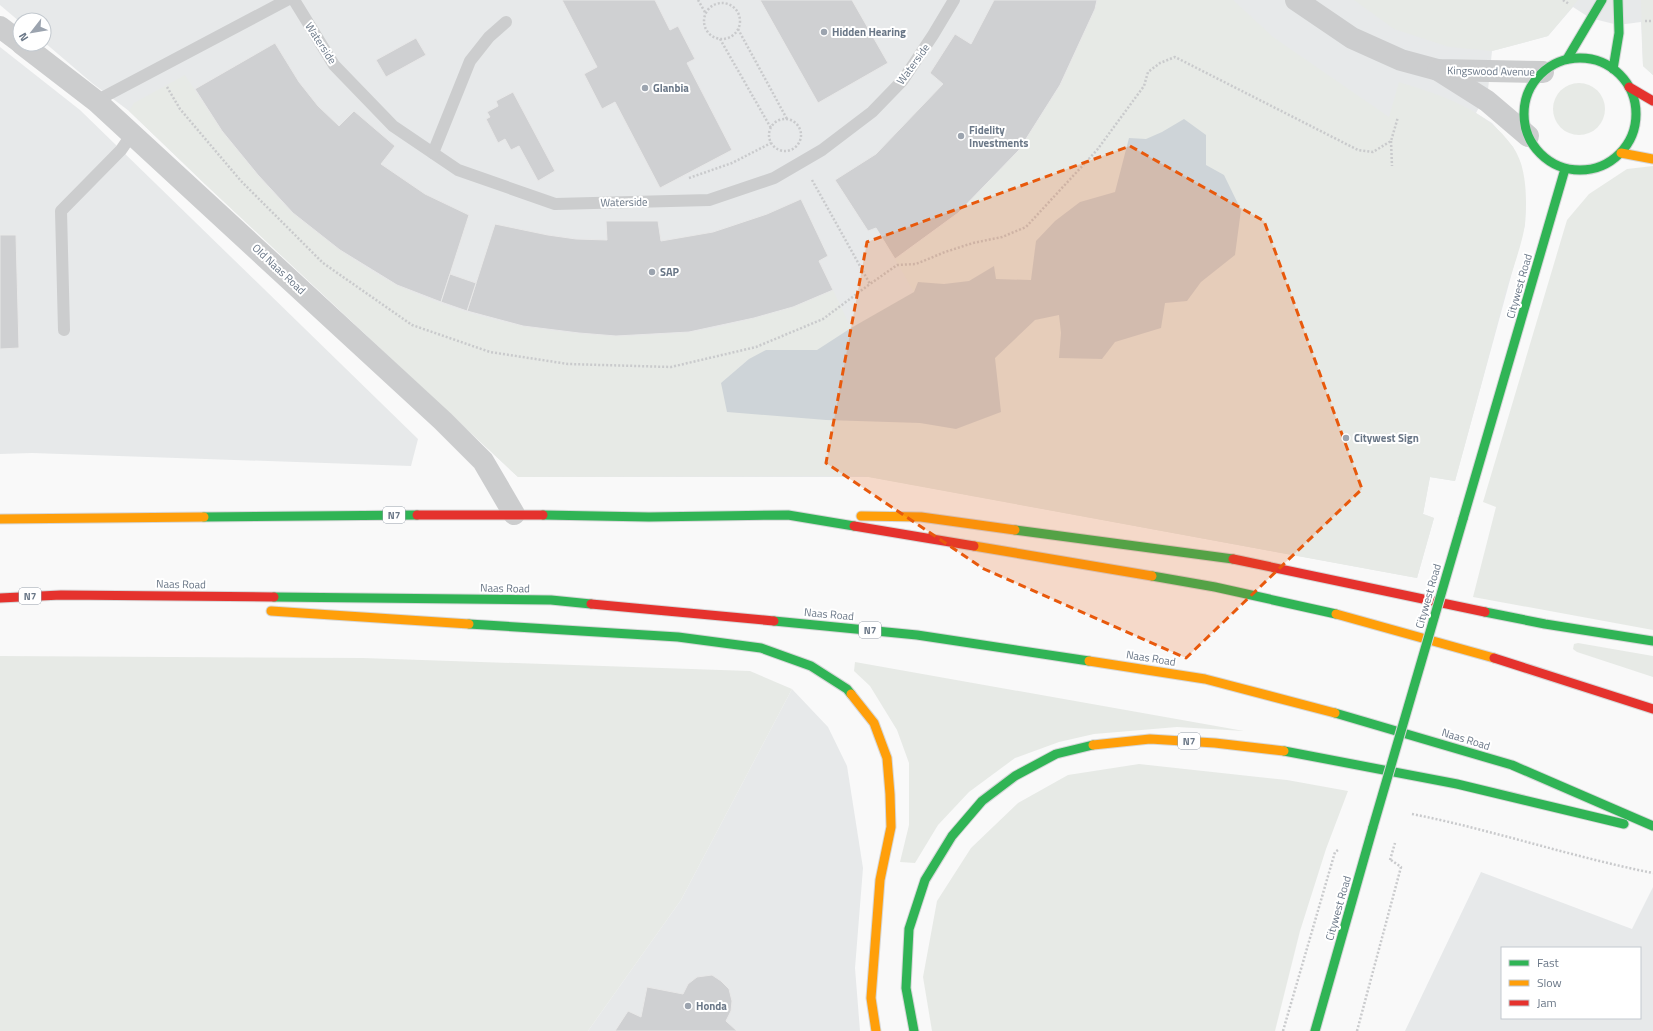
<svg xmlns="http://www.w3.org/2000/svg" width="1653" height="1031" viewBox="0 0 1653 1031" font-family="'Titillium Web',sans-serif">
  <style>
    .built { fill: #e7e9ea; fill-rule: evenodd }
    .green { fill: #e7eae6 }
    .water { fill: #ced4d8 }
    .building { fill: #cfd0d2; stroke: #e8e8e8 }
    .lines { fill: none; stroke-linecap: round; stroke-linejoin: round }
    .fast-casing { stroke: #d6d7d8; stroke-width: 11 }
    .slow-casing { stroke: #d6d7d8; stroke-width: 11 }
    .jam-casing { stroke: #d6d7d8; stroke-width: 11 }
    .path { stroke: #c9cacc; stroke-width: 2.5; stroke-dasharray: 2 2; stroke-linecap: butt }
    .lane { stroke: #cccdce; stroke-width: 12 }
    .street { stroke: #cccdce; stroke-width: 22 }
    .fast { stroke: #30b455; stroke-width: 9 }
    .slow { stroke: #ff9f0a; stroke-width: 9 }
    .jam { stroke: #e5322d; stroke-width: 9 }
    .fast-bridge-casing { stroke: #d6d7d8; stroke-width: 11; stroke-linecap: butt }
    .path-bridge { stroke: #c9cacc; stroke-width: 2.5; stroke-dasharray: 2 2; stroke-linecap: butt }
    .fast-bridge { stroke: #30b455; stroke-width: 9 }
    .marked { fill: #e8590c; fill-opacity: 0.2; stroke: #e8590c; stroke-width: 3; stroke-dasharray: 8 5; stroke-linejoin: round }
    .poi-dot { fill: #9ca4af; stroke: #fff; stroke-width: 1.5 }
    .labels { text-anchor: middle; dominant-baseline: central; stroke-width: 4; stroke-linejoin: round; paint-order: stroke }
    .shield { fill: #fff; stroke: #97a0ab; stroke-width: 1 }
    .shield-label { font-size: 10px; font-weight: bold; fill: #6a7787 }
    .poi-label { font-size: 11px; font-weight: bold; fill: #6a7787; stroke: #fff; text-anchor: start }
    .street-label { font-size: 11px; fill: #6a7787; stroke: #fff }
  </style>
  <rect width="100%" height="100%" fill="#f9f9f9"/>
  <g class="built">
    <polygon points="0,0 1653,0 1653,75 1643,66 1641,22 1618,25 1590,18 1573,7 1548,36 1492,51 1488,90 1476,113 1492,123 1513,147 1521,164 1526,203 1525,225 1455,481 1430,477 1423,514 1434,518 1417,578 870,477 518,477 205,184 129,111 92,83 44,42 44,20 20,20 20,22 0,5"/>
    <polygon points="0,47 80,110 418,439 411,466 32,453 0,454"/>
    <polygon points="792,689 828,727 847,766 863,868 855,968 860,1031 588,1031 681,900"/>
    <path d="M 1481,872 L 1632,929 L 1653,887 L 1653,1031 L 1405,1031 ZM 1502,948 L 1640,948 L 1640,1018 L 1502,1018 Z"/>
  </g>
  <g class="green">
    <path d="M 1097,0 L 1233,0 L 1273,37 L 1389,117 L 1399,82 C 1440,95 1487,109 1513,147 C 1527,167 1527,199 1525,223 C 1523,243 1511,273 1505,294 C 1489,356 1472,419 1455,481 L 1430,477 L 1423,514 L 1434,518 L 1417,578 L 863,476 L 518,477 L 205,184 L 129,111 L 134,103 L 185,75 C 217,124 250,170 292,212 C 300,219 310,226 318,233 C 342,252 369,271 397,285 C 486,328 591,343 688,332 C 739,326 786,307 833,290 L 851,328 L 914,292 L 895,259 L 958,213 L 1019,150 L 1060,85 L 1095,9 Z"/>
    <polygon points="1354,0 1578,0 1548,36 1492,51 1449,47 1394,29"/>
    <polygon points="1641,0 1653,0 1653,75 1643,66"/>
    <circle cx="1579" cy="109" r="26"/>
    <polygon points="1653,166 1653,630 1473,597 1496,507 1483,502 1567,220 1589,194 1627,169"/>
    <polygon points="1578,643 1653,656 1653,677 1577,652 1573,649 1574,644"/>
    <polygon points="0,656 363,658 750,671 792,689 681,900 588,1031 0,1031"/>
    <polygon points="855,662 1244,731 1177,727 1094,734 1059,742 1015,758 969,792 938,825 915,863 900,862 909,825 909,763 897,730 870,686 854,671"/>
    <polygon points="1139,764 1287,780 1348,791 1326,849 1300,931 1275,1031 932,1031 923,977 937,901 971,848 1018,803 1068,775"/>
  </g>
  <polygon class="water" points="1184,119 1206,135 1206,165 1224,175 1241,210 1235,255 1201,282 1187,301 1165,303 1161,328 1115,342 1102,359 1059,358 1061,333 1059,315 1035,320 995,358 1001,412 956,429 920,423 826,420 727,412 721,383 749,359 766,350 817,350 851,328 914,292 918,282 944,284 969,281 994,266 996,279 1031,280 1036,241 1055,221 1080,202 1115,192 1129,138 1146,139 1162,132"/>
  <g class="building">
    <polygon points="562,0 655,0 670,30 678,26 695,59 687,63 732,150 660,188 615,102 602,109 584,74 597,67"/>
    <polygon points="760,0 852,0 888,63 818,103"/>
    <polygon points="994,0 1097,0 1095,9 1060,85 1019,150 958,213 895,259 876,228 868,231 835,180 876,154 943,84 930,73 955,34 971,44"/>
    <polygon points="416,38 426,55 386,77 376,60"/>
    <polygon points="275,43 299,82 318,106 339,126 354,111 395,146 381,164 425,194 469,215 441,302 397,285 340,250 293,213 258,175 222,131 195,89"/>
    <polygon points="513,92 555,171 538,181 519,146 511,150 505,139 498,143 486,119 490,117 487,112 498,106 496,101"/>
    <polygon points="801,199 828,256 819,261 833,290 793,307 754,318 689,332 616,336 579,333 523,326 467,311 495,224 548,235 576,239 607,240 606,221 658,221 661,241 713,232 767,214"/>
    <polygon points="0,235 16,235 19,348 0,349"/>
    <polygon points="450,274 476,283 467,311 441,302"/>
    <polygon points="712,975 721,981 729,989 732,1001 731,1011 726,1021 737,1031 615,1031 628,1011 641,1017 647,987 683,994 688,984 697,977"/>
  </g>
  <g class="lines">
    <defs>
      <g id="fast">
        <circle cx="1580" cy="114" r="56"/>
        <polyline points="1567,59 1602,0"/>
        <polyline points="1613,69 1619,33 1618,0"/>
        <polyline points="543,515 649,517 788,515 854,526"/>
        <polyline points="204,517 417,515"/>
        <polyline points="1463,519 1565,169"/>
        <polyline points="1015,530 1233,559"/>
        <polyline points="1152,576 1215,587 1336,614"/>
        <polyline points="274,597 551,600 591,604"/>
        <polyline points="1485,612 1545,624 1653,641"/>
        <polyline points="774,621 917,635 1089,661"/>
        <polyline points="469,624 678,637 761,648 811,666 847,689 851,694"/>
        <polyline points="1335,713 1512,765 1653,826"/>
        <polyline points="1284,751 1457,784 1624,824"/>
        <polyline points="914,1031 906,988 909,929 925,880 952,836 982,801 1015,776 1056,754 1093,745"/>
        <polyline points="1315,1031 1373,827"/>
      </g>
      <g id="slow">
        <polyline points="1621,153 1653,159"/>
        <polyline points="861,516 921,517 1015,530"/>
        <polyline points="0,519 204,517"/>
        <polyline points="974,546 1152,576"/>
        <polyline points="271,611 469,624"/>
        <polyline points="1336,614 1494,658"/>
        <polyline points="1089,661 1205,679 1335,713"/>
        <polyline points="851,694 874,723 887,758 890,794 891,827 880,880 871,998 876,1031"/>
        <polyline points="1093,745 1150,739 1215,743 1284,751"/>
      </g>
      <g id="jam">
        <polyline points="1629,87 1653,101"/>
        <polyline points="417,515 543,515"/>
        <polyline points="854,526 974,546"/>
        <polyline points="1233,559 1485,612"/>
        <polyline points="0,598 61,595 274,597"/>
        <polyline points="591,604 774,621"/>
        <polyline points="1494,658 1653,709"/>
      </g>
    </defs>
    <use href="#fast" class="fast-casing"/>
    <use href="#slow" class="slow-casing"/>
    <use href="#jam" class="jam-casing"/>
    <g class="path">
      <polyline points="698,0 706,14"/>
      <polyline points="1563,0 1569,4"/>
      <circle cx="722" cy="21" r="18"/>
      <polyline points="1645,21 1652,21"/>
      <polyline points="738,29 787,119"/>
      <polyline points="720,39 771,128"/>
      <polyline points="167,87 180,109 241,181 323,263 412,325 490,352 568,364 671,367 756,347 823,319 870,284"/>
      <circle cx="785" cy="135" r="16"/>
      <polyline points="1391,141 1392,166"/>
      <polyline points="689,178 732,163 771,143"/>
      <polyline points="812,180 870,284 897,265 916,264 945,252 973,243 1002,237 1026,227 1097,150 1144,86 1148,72 1160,63 1175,57 1358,150 1373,152 1391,141 1398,117"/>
      <path d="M 1412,814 C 1493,830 1572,857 1653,873"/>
      <polyline points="1283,1031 1335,852 1338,850"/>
      <polyline points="1357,1031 1401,867 1391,860"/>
    </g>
    <g class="lane">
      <polyline points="294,0 334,65 393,126 458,170 555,204 709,200 774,178 822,150 872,112 903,80 933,35 954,0"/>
      <polyline points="96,101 287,0"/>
      <polyline points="433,153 470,61 489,37 506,22"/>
      <polyline points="64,330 61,211 121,150 132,134"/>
    </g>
    <g class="street">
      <polyline points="1296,0 1352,38 1401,60 1438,70 1543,72"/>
      <polyline points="0,27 20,42"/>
      <polyline points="22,44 96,101 443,421 483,461 514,514"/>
      <polyline points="1438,70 1487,101 1528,136"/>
    </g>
    <use href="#fast" class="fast"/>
    <use href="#slow" class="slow"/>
    <use href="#jam" class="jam"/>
    <defs>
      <polyline id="fast-bridge" points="1373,827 1463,519"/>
    </defs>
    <use href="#fast-bridge" class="fast-bridge-casing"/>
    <polyline class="path-bridge" points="1390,860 1395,843"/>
    <use href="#fast-bridge" class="fast-bridge"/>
  </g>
  <path class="marked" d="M 1130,146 L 1264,221 L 1362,489 L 1186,658 L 984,569 L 826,463 L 867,242 Z"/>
  <g class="poi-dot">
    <circle cx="824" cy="32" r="4"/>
    <circle cx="645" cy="88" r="4"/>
    <circle cx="961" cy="136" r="4"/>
    <circle cx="652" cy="272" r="4"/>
    <circle cx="1346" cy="438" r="4"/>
    <circle cx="688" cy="1006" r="4"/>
  </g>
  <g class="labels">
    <g class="shield">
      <rect x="383" y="507" width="22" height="16" rx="3"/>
      <rect x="19" y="588" width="22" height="16" rx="3"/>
      <rect x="859" y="622" width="22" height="16" rx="3"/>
      <rect x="1178" y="733" width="22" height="16" rx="3"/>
    </g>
    <g class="shield-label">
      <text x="394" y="515">N7</text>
      <text x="30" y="596">N7</text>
      <text x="870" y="630">N7</text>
      <text x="1189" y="741">N7</text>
    </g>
    <g class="poi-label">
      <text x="832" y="32">Hidden Hearing</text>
      <text x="653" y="88">Glanbia</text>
      <text x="969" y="130">Fidelity<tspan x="969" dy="13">Investments</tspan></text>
      <text x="660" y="272">SAP</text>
      <text x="1354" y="438">Citywest Sign</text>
      <text x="696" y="1006">Honda</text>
    </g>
    <g class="street-label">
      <text transform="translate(321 43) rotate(57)">Waterside</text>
      <text transform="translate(913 64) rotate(-54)">Waterside</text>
      <text transform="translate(1491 71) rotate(1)">Kingswood Avenue</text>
      <text transform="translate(624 202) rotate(-1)">Waterside</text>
      <text transform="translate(279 269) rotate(43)">Old Naas Road</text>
      <text transform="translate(1519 286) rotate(-74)">Citywest Road</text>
      <text transform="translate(181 584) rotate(1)">Naas Road</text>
      <text transform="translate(505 588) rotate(1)">Naas Road</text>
      <text transform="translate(1428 596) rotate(-74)">Citywest Road</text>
      <text transform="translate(829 614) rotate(5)">Naas Road</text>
      <text transform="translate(1151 658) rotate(9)">Naas Road</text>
      <text transform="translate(1466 739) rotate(17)">Naas Road</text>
      <text transform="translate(1338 908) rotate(-74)">Citywest Road</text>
    </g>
  </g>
  <rect x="1501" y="947" width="140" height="72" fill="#ffffff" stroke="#c3c9cf"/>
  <rect x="1509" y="960" width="20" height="6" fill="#30b455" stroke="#c3c9cf"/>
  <text x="1537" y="967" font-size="12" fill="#6a7787">Fast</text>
  <rect x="1509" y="980" width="20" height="6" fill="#ff9f0a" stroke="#c3c9cf"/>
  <text x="1537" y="987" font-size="12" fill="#6a7787">Slow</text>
  <rect x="1509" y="1000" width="20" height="6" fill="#e5322d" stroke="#c3c9cf"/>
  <text x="1537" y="1007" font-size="12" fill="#6a7787">Jam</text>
  <g transform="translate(32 32) rotate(239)"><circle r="19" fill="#ffffff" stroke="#c3c9cf"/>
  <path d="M0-3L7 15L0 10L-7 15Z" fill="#9ca4af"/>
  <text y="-6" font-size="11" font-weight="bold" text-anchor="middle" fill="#6a7787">N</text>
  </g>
</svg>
